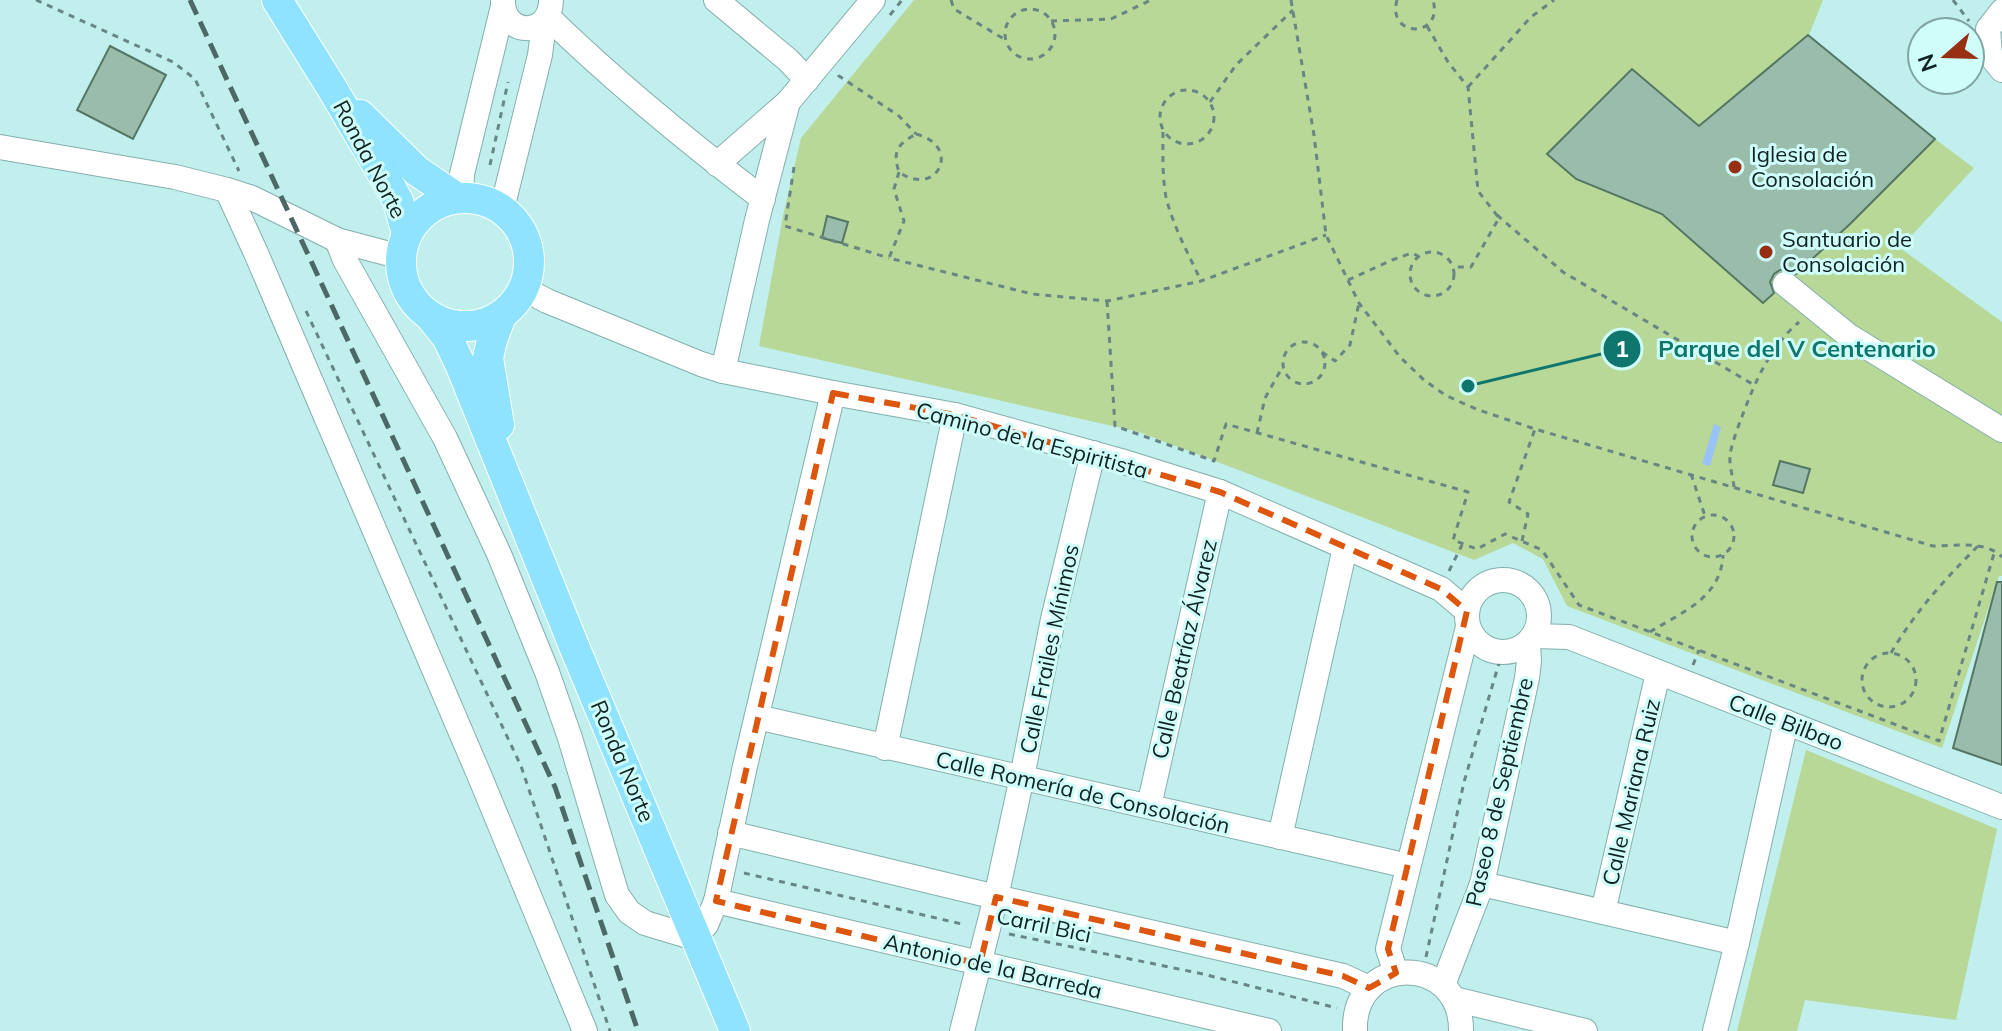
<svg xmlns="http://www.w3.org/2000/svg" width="2002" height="1031" viewBox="0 0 2002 1031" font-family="Mulish,sans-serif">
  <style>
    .green { fill: #b7d896 }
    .water { fill: #99c2f6 }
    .building { fill: #99bdaa; stroke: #547664; stroke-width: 2 }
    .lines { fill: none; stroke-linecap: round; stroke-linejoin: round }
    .minor-casing { stroke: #83afad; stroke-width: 26 }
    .major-casing { stroke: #fff; stroke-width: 32 }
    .path { stroke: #678685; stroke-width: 3; stroke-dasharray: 6 6; stroke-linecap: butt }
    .minor { stroke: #fff; stroke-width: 24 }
    .major { stroke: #90e3fe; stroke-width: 30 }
    .rail { stroke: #4c6867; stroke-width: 5; stroke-dasharray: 16 8; stroke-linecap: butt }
    .marked { fill: none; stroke: #dd560d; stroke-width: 6; stroke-dasharray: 16 10; stroke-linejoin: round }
    .poi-dot { fill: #972f12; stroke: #cefdfa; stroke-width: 3 }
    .labels { text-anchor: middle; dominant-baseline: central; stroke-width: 6; stroke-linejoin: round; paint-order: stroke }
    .poi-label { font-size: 22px; fill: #102221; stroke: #cefdfa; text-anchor: start }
    .street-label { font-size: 22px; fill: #102221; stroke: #cefdfa }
    .leader { fill: none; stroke: #0f766e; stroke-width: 3 }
    .callout-dot { fill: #0f766e; stroke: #cefdfa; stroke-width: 3 }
    .mark-label { font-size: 24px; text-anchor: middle; font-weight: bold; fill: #fff }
    .callout-label { font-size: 24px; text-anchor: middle; font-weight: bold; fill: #0f766e; stroke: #cefdfa; stroke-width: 6; stroke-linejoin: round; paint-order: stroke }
  </style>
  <rect width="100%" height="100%" fill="#c1efed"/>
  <g class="green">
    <polygon points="914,0 1823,0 1809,35 1935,139 1974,168 1900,248 2002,322 2002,576 1999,576 1942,748 1567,606 1543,559 1513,543 1474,560 1139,432 759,346 783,216 801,138"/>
    <polygon points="1806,750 1997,829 1956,1020 1805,1000 1797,1031 1737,1031"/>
  </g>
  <polygon class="water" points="1714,424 1721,427 1710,466 1702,464"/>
  <g class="building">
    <polygon points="1808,35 1935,139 1850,224 1796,274 1787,269 1780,270 1774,274 1770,282 1774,293 1763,303 1662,214 1576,179 1547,154 1632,69 1699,126"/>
    <polygon points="110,46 166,75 133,139 77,110"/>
    <polygon points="827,216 848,222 842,243 822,238"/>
    <polygon points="1780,461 1810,469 1803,493 1773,485"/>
    <polygon points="1997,582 2002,582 2002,765 1953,748"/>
  </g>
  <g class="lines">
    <defs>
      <g id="minor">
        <path d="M 503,0 C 502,37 551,38 551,0"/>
        <polyline points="716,0 788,60 807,80"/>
        <polyline points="2002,11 1988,29 1990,55 2002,70"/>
        <path d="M 548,17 C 615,82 688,142 763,199"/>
        <polyline points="0,147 175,177 227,190 252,198 337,240 401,257"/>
        <polyline points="717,164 788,102 873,0"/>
        <polyline points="227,190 256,253 480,777 585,1031"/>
        <polyline points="461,197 462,174 503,6"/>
        <polyline points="502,209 540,55 543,31 541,24"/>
        <polyline points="337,240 345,260 445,438 499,554 547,672 570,738 617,895 629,912 645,923 698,939"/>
        <polyline points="1785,284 1849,336 2002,430"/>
        <polyline points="524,289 547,301 701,364 723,371 833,393 955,415 1121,461 1220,492 1441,589 1467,611"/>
        <polyline points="723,371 757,220 788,102"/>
        <circle cx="1503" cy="616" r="36"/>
        <polyline points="1534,636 1569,637 2002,807"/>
        <polyline points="757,717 1408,866"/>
        <polyline points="885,748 955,415"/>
        <polyline points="1149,806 1220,492"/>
        <polyline points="730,833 996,897 1343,976 1369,988"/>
        <polyline points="1280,837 1345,548"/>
        <polyline points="1482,884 1737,943"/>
        <polyline points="716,901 1269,1031"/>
        <polyline points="1603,912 1658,673"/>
        <polyline points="695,933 706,925 716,901 745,766 833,393"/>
        <polyline points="1396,973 1388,949 1468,627"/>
        <polyline points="1443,985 1482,884 1527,678 1529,661 1528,644"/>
        <polyline points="1454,999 1585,1031"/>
        <polyline points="962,1031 996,897 1022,777 1053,619 1093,453"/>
        <path d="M 1355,1031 C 1352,953 1462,953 1461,1031"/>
        <polyline points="1715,1031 1737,943 1786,722"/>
      </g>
      <g id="major">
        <polyline points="277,0 330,85 390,186 398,201 407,234"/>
        <polyline points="360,115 417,171 457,198"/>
        <circle cx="465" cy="262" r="64"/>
        <polyline points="430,316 447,337 460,364 576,651 735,1031"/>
        <polyline points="499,425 488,358 492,340 501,316"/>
      </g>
    </defs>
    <use href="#minor" class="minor-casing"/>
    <use href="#major" class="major-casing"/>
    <g class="path">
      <polyline points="36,0 173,62 195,79 239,171"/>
      <polyline points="951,0 954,9 1004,39"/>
      <path d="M 1291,0 L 1314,135 L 1326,235 L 1359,303 L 1400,357 L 1424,380 L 1445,395 L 1476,409 L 1535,429 L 1933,546 C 1954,546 1986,540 2002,557"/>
      <path d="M 1397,0 C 1386,38 1444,39 1433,0"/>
      <polyline points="1953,0 1969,21"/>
      <circle cx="1030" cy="34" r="25"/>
      <polyline points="890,15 902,0"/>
      <polyline points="1051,21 1111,19 1151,0"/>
      <polyline points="1427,26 1448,62 1468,87 1478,191 1499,218 1471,267 1453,267"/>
      <polyline points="838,77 839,76 899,116 916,134"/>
      <polyline points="1468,87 1531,17 1554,0"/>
      <circle cx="1187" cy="117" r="27"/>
      <polyline points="1210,102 1236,65 1293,10"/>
      <path d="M 1163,132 C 1163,154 1162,175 1166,197 C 1173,226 1188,253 1201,281"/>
      <path d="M 916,134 C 963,146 937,199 899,172 C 892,151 898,144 916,134 Z"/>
      <polyline points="490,165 508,82"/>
      <polyline points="794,167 785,226 889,258"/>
      <polyline points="899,172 894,189 904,221 889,258 1032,294 1107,301 1201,281 1326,235"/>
      <polyline points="1497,215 1563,272 1754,385"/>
      <circle cx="1432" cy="274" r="22"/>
      <polyline points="1348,280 1392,260 1412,253 1418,256"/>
      <polyline points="1107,301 1115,426 1214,461 1226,424 1468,492 1453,540 1477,549 1505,534 1542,550 1579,605 1939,741 1995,550"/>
      <polyline points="306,311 521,766 610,1031"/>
      <circle cx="1304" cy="363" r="21"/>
      <polyline points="1322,352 1335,361 1350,345 1359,303"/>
      <polyline points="1257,433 1265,398 1283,366"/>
      <polyline points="1691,474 1705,516"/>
      <path d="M 1734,487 C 1733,477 1729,465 1730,455 C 1732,443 1737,430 1741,419 C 1755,382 1769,348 1799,322"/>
      <circle cx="1713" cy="536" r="21"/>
      <polyline points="1522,541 1528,514 1509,502 1535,429"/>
      <polyline points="1449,571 1462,545"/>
      <path d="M 1650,632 C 1682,612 1721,598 1723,555"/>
      <path d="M 1891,653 C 1915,612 1944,580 1978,546"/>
      <circle cx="1889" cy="680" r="27"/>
      <polyline points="1693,665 1699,650"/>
      <polyline points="744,873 966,925"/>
      <polyline points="1009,934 1203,974 1337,1008"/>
      <polyline points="1426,957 1464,782 1502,653"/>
    </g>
    <use href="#minor" class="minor"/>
    <use href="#major" class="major"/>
    <polyline class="rail" points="190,0 555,787 638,1031"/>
  </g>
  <path class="marked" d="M 833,393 L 955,415 L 1220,492 L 1441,589 L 1467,611 L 1388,949 L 1396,973 L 1369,988 L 1343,976 L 996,897 L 980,964 L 716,901 Z"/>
  <g class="poi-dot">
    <circle cx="1735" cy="167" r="8"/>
    <circle cx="1766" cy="252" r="8"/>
  </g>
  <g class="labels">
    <g class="poi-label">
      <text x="1751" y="154">Iglesia de<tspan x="1751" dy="25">Consolación</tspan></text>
      <text x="1782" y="239">Santuario de<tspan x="1782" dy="25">Consolación</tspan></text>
    </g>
    <g class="street-label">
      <text transform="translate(370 159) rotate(62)">Ronda Norte</text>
      <text transform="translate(1032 440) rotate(15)">Camino de la Espiritista</text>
      <text transform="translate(1049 649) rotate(-78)">Calle Frailes Mínimos</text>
      <text transform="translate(1184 649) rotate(-77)">Calle Beatríaz Álvarez</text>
      <text transform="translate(1786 722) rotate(21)">Calle Bilbao</text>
      <text transform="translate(623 761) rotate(67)">Ronda Norte</text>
      <text transform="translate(1083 792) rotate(13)">Calle Romería de Consolación</text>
      <text transform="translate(1499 792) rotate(-77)">Paseo 8 de Septiembre</text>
      <text transform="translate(1631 792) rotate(-77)">Calle Mariana Ruiz</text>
      <text transform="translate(1044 925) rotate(12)">Carril Bici</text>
      <text transform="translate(993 966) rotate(13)">Antonio de la Barreda</text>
    </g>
  </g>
  <path class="leader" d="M1468 386L1622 349"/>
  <g class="callout-dot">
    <circle cx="1468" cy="386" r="8"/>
    <circle cx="1622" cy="349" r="20"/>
  </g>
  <g class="mark-label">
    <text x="1622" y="357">1</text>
  </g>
  <g class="callout-label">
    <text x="1797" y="357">Parque del V Centenario</text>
  </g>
  <g transform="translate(1946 56) rotate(250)"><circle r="38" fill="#cefdfa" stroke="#82a5a3" stroke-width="2"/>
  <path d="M0-6L14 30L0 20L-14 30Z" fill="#972f12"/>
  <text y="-12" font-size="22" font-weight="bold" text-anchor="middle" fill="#102221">N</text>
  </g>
</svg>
